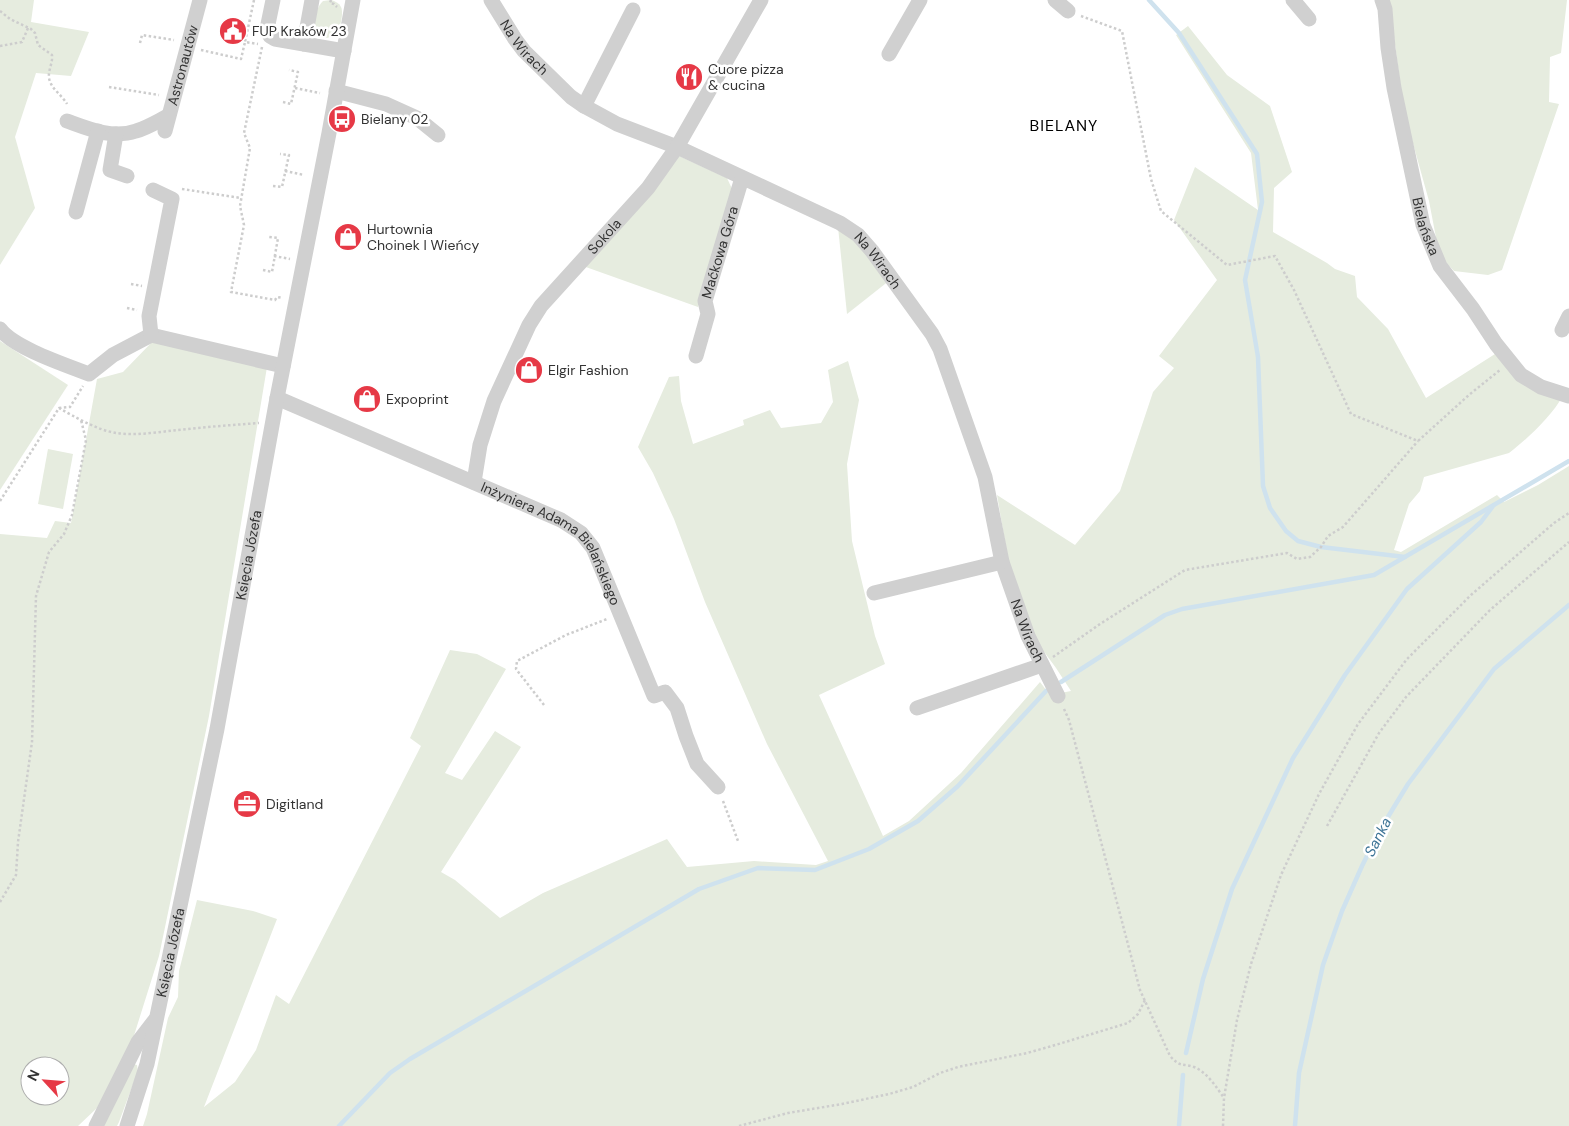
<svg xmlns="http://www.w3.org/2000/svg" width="1569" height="1126" viewBox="0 0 1569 1126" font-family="'DM Sans',sans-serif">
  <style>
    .green { fill: #e6ecdf; fill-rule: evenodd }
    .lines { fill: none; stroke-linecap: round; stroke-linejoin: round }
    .stream { stroke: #cfe2ee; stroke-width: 4.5 }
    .path { stroke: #cdcdcd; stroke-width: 2.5; stroke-dasharray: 2.5 2.5; stroke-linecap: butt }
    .minor { stroke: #d0d0d0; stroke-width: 15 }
    .labels { text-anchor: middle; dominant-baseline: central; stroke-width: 5; stroke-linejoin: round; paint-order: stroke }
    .poi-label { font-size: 14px; fill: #333; stroke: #fff; text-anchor: start }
    .street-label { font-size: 14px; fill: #333; stroke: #fff }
    .water-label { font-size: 15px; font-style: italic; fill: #3f7597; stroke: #fff }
    .quarter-label { font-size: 16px; letter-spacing: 1px; fill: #000; stroke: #fff }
  </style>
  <rect width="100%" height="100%" fill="#fff"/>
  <g class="green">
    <polygon points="0,0 34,0 31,22 89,32 71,76 36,73 15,137 35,208 0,265"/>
    <path d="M 331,0 C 335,1 339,3 341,7 C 344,13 340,30 335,35 C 333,36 330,37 327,38 C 310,34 313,11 323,1 Z"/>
    <polygon points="1389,0 1567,0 1561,53 1550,57 1549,102 1559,104 1502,270 1488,275 1454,271 1443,259 1438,248 1429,201 1404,111"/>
    <path d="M 1188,26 L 1227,75 L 1270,106 L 1292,172 L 1274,188 L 1273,232 L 1327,263 L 1335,269 L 1355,276 L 1357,297 L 1388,329 L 1426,398 L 1495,354 L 1562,397 C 1553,415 1525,441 1509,453 L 1424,477 L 1420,491 L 1409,504 L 1394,550 L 1401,552 L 1497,495 L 1504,502 L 1538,485 L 1569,466 L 1569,1126 L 143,1126 L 147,1114 L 168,1018 L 178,997 L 179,971 L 197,900 L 253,911 L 277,919 L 204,1107 L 235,1082 L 256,1050 L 276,995 L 289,1004 L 421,746 L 410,738 L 450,650 L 477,654 L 506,669 L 445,773 L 462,780 L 495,731 L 521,747 L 441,872 L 455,880 L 500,918 L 543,893 L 667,839 L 687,867 L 754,861 L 816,865 L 828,861 L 767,744 L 705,602 L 674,519 L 653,473 L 638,447 L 669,377 L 679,376 L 681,401 L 693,444 L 744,425 L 743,420 L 770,410 L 781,428 L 821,423 L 833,402 L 828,370 L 848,361 L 859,400 L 847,464 L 852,541 L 875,636 L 885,664 L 819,695 L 883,836 L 909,821 L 961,773 L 1040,682 L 1050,695 L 1071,691 L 1056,668 L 1031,634 L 1010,571 L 997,495 L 1075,545 L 1120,491 L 1153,392 L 1174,368 L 1159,356 L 1217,280 L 1174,220 L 1195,167 L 1258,210 L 1251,153 L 1176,35 Z"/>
    <polygon points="679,156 727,178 733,191 698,307 583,266"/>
    <polygon points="838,227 855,239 890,280 847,314"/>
    <polygon points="0,341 68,385 0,490"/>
    <path d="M 153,341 L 267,367 L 209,716 L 159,956 L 131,1045 L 97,1108 L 78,1126 L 0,1126 L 0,534 L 47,538 L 55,521 L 71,523 L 97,379 L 123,372 ZM 30,1066 L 60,1066 L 60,1096 L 30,1096 Z"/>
    <polygon points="48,449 73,454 63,509 38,504"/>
    <polygon points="133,1064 137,1065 138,1071 119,1122 117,1126 101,1126"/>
  </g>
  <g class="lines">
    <g class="stream">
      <polyline points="1149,0 1179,33 1257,154 1262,202 1245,280 1258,357 1263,486 1270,508 1286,531 1298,541 1321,547 1405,557"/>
      <polyline points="1061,682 1165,615 1182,609 1374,575 1569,461"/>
      <polyline points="1186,1053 1203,979 1232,889 1293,758 1345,675 1407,589 1481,522 1493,506"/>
      <polyline points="339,1126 390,1073 410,1059 699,889 758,868 815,870 869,849 918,821 958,786 1046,691"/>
      <polyline points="1179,1126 1183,1075"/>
      <polyline points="1295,1126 1299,1073 1323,965 1342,911 1362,866 1380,830 1408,784 1494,669 1569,605"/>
    </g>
    <g class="path">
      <polyline points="254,0 245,42 258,44"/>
      <polyline points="331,0 330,3 334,4 337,7"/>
      <path d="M 0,11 L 10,19 L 31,29 L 35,33 L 38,45 L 52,55 C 53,63 48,70 49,78 C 51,89 62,95 67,104"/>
      <polyline points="1081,16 1122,31 1151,179 1161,211 1227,265 1275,256 1294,290 1351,414 1418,441 1470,394 1500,370"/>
      <polyline points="140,43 142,35 174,40"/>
      <polyline points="0,46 22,42 28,28"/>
      <polyline points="262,47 244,133 250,148 240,206 244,225 231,292 275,300 277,297 283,298"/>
      <polyline points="201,50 241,59 245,42"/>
      <polyline points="109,87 159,95"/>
      <polyline points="295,88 320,93"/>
      <polyline points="283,102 291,104 298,72 289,70"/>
      <polyline points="285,171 304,175"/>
      <polyline points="273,186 282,187 289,155 280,154"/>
      <polyline points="182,189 241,198"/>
      <polyline points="274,256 290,259"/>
      <polyline points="263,270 272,272 278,238 269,237"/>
      <polyline points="131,284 142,286"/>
      <polyline points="127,308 137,310"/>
      <path d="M 59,408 C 75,417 97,430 116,433 C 136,436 158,432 178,430 C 205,427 232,425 259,423"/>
      <polyline points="0,501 59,408 70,407 83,386"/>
      <polyline points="1053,657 1100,624 1185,570 1287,553 1297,559 1310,557 1321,547 1328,536 1343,527 1418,441"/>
      <polyline points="544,705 516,669 517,661 566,635 607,619"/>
      <path d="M 1064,709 L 1069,720 L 1140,990 L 1170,1056 C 1181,1068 1182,1063 1194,1067 C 1207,1072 1217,1088 1224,1098"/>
      <polyline points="723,801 738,841"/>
      <polyline points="1327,826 1379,733 1406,697 1490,610 1569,542"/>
      <polyline points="0,902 16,875 18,842 32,742 36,596 49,552 64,534 72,515 86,440 81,420"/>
      <polyline points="739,1126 788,1113 842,1104 889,1094 913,1087 940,1073 958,1067 1027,1053 1052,1046 1128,1023 1138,1014 1145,1000"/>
      <polyline points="1223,1126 1224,1098 1237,1020 1251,964 1281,875 1319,794 1358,724 1407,659 1471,595 1554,523 1569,513"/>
    </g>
    <g class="minor">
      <polyline points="273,0 267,29 270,36 275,39 304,44"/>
      <polyline points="312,0 304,44 344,51"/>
      <path id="s1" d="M 491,0 L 515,39 L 524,51 L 571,97 L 584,106 L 617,124 L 677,147 L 840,223 L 858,235 L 872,251 L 932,334 L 940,349 L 985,477 L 1002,562 L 1028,636 L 1058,696"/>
      <polyline points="1055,0 1068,11"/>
      <polyline points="1293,0 1309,19"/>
      <path id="s2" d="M 1382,0 L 1385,9 L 1388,48 L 1394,88 L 1423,225 L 1440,266 L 1473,309 L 1496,344 L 1521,375 L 1541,387 L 1569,396"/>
      <polyline points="889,54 920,0"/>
      <polyline points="336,91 386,104 417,118 438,135"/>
      <polyline points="584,106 633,10"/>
      <path d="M 67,121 C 89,129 112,139 136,131 C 147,128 158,121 168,116"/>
      <path id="s3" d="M 165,131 L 200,0"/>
      <polyline points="116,134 110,170 127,176"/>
      <polyline points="76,212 98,131"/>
      <path d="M 0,329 C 14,348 66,365 89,374 L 113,355 L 151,335 L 283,366"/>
      <polyline points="1562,330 1569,316"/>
      <polyline points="151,335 149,316 172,199 153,190"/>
      <path id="s4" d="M 696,356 L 708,314 L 705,301 L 742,178"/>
      <path id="s5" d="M 277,398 L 561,520 L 581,533 L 593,548 L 654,696 L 665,692 L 677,708 L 686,736 L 697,764 L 718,787"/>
      <path id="s6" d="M 474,482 L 480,445 L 494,401 L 529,325 L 541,306 L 648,188 L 677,147 L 761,0"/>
      <polyline points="874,593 1002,562"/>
      <polyline points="917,708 1042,665"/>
      <polyline points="96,1126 138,1042 155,1020"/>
      <path id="s7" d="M 127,1126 L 147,1064 L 217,729 L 277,398 L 329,133 L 353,0"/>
    </g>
  </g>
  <defs>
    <symbol id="civic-disc" viewBox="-11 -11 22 22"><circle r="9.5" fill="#e63946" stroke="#fff"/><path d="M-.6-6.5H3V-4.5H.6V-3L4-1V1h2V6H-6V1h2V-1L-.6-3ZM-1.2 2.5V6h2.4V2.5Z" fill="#fff"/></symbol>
    <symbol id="restaurant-disc" viewBox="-11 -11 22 22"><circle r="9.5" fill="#e63946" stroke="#fff"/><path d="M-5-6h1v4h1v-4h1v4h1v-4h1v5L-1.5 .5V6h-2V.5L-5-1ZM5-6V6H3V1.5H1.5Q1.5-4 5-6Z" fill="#fff"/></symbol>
    <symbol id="bus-disc" viewBox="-11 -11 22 22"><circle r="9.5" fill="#e63946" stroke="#fff"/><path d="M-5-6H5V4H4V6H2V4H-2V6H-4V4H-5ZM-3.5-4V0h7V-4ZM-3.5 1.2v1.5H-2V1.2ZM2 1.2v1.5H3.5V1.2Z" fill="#fff"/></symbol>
    <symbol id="shop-disc" viewBox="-11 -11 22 22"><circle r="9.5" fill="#e63946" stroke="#fff"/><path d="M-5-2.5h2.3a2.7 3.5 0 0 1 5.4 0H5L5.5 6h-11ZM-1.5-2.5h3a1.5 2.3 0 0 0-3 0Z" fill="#fff"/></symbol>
    <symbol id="office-disc" viewBox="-11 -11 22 22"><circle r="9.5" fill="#e63946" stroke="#fff"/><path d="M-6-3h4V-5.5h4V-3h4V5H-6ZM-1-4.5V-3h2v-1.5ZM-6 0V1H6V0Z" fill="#fff"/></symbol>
  </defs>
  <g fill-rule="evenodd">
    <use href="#civic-disc" x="217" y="15" width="32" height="32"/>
    <use href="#restaurant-disc" x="673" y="61" width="32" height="32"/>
    <use href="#bus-disc" x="326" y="103" width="32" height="32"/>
    <use href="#shop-disc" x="332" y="221" width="32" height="32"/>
    <use href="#shop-disc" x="513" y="354" width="32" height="32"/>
    <use href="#shop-disc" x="351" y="383" width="32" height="32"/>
    <use href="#office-disc" x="231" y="788" width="32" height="32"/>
  </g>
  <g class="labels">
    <g class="poi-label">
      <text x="252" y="31">FUP Kraków 23</text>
      <text x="708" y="69">Cuore pizza<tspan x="708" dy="16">&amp; cucina</tspan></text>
      <text x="361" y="119">Bielany 02</text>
      <text x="367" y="229">Hurtownia<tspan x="367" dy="16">Choinek I Wieńcy</tspan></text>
      <text x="548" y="370">Elgir Fashion</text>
      <text x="386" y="399">Expoprint</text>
      <text x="266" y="804">Digitland</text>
    </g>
    <g class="street-label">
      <text stroke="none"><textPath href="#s1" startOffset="58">Na Wirach</textPath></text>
      <text stroke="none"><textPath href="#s3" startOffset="68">Astronautów</textPath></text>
      <text stroke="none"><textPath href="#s2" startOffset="231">Bielańska</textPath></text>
      <text stroke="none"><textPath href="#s6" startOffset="284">Sokola</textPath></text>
      <text stroke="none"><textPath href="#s4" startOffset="108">Maćkowa Góra</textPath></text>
      <text stroke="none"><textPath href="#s1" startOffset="478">Na Wirach</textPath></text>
      <text stroke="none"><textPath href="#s5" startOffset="318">Inżyniera Adama Bielańskiego</textPath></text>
      <text stroke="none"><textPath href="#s7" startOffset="584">Księcia Józefa</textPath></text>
      <text stroke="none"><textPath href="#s1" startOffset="882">Na Wirach</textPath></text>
      <text stroke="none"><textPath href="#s7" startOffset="179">Księcia Józefa</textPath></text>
    </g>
    <g class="water-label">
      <text transform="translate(1378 837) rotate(-63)">Sanka</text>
    </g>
    <g class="quarter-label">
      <text x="1064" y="125">BIELANY</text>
    </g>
  </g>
  <g transform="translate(45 1081) rotate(296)"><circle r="24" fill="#ffffff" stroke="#adadad"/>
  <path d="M0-4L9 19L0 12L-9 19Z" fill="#e63946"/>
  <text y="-8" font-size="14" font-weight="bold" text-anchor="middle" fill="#333333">N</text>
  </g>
</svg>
